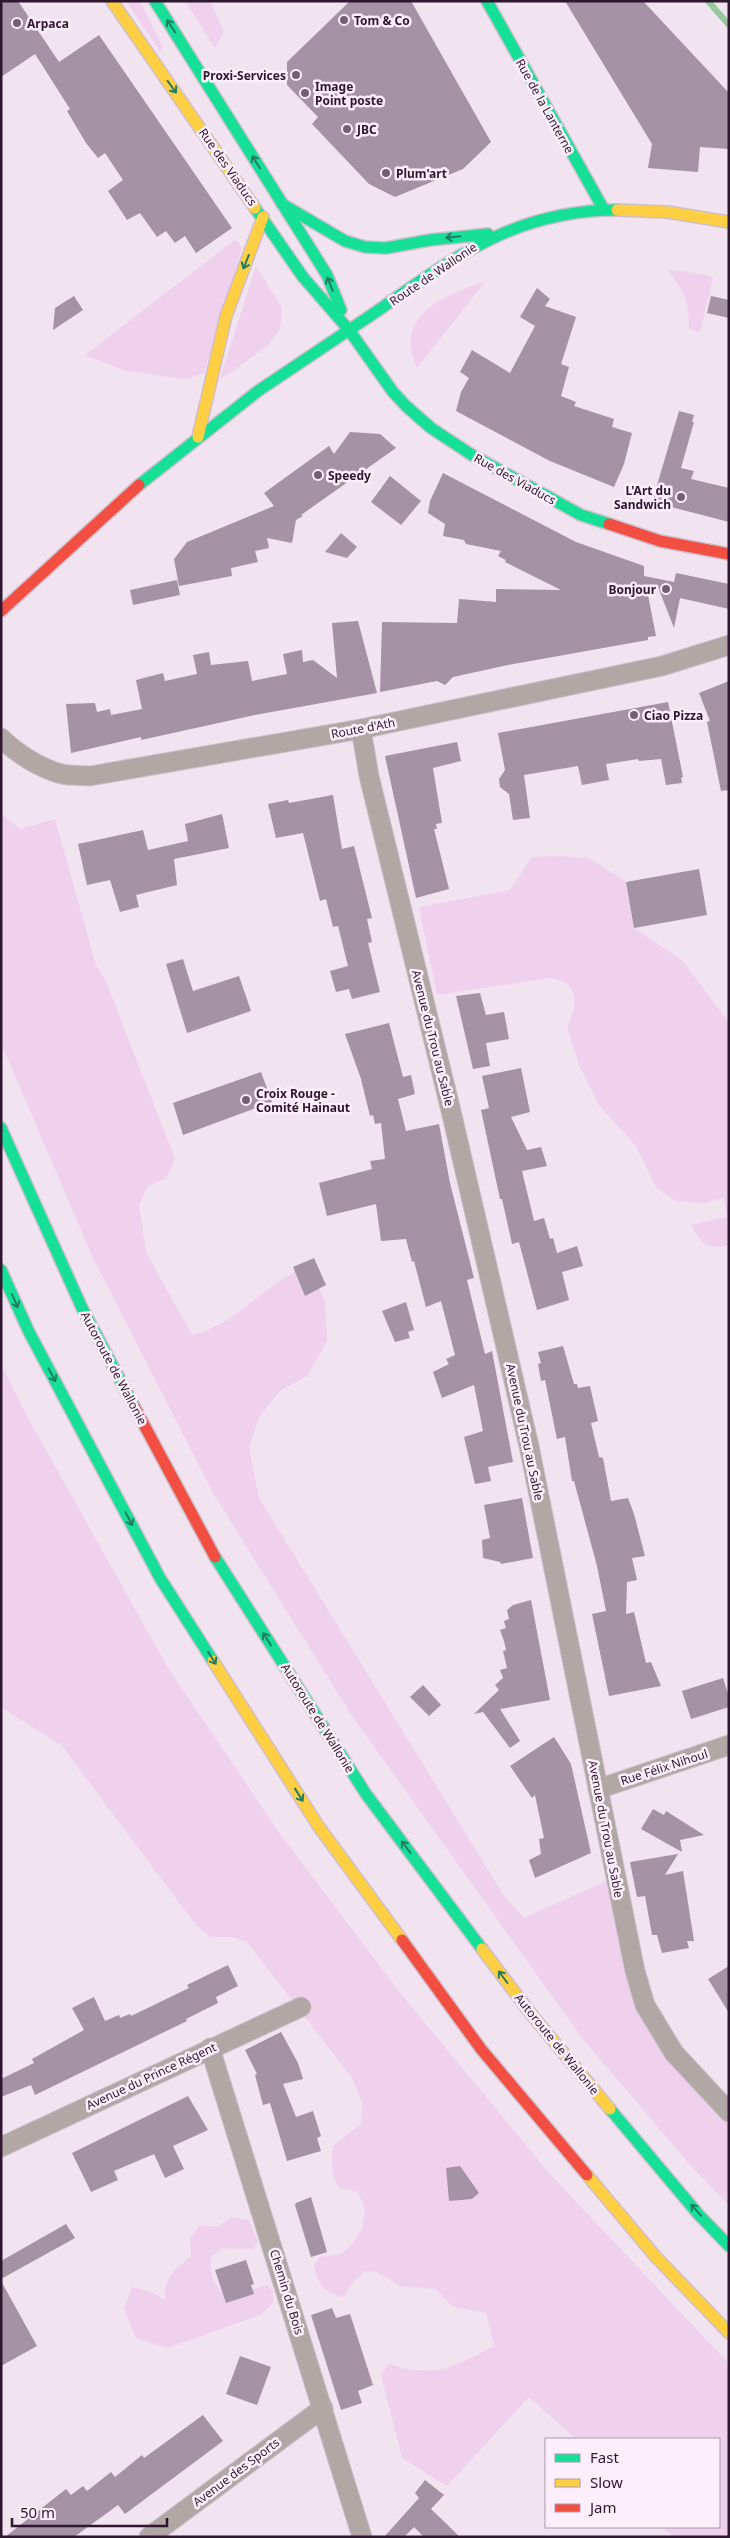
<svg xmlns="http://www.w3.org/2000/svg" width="730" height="2538" viewBox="0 0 730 2538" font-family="'Noto Sans',sans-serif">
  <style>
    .green { fill: #efd1ee }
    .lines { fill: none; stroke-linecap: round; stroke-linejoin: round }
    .stream { stroke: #95c89d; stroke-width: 6 }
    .building { fill: #a592a4 }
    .street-casing { stroke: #cdbfcc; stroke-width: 21 }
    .fast-casing { stroke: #cdbfcc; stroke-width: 14 }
    .slow-casing { stroke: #cdbfcc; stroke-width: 14 }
    .jam-casing { stroke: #cdbfcc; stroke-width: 14 }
    .street { stroke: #b1a8a6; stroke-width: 19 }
    .fast { stroke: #16e098; stroke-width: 11 }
    .slow { stroke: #ffcf43; stroke-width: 11 }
    .jam { stroke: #f24e42; stroke-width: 11 }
    .oneway { stroke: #227c64 }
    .poi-dot { fill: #735e73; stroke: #fceffb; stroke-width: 2 }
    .labels { text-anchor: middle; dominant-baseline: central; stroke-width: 5; stroke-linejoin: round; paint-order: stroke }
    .poi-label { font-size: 12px; font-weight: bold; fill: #2f172f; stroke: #fceffb; text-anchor: start }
    .street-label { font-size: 12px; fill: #2f172f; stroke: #fceffb }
  </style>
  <rect width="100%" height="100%" fill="#f1e3f0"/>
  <g class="green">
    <polygon points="126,1 140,1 163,47 160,51"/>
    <polygon points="185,1 210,1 224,32 215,48"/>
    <polygon points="236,239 242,248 204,373 187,379 176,378 123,370 85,355"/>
    <polygon points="256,266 282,308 280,329 268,345 228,375 220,378"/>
    <path d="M 667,269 L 708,275 L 713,278 L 700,332 L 689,329 C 689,298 685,294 667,269 Z"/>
    <path d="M 485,282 L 417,368 C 393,316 443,295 485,282 Z"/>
    <path d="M 1,814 L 20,829 L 55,819 L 96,965 L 105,979 L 175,1159 L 166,1178 L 148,1186 L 139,1204 L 146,1252 L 192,1335 C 233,1326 259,1290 295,1272 L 314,1278 L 325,1301 L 327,1341 L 307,1376 L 280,1391 L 259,1417 L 249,1448 L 259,1498 L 503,1894 L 524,1918 L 615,1877 L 645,2005 L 729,2112 L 729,2205 L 690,2165 L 582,2038 L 354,1719 L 213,1493 L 92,1256 L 1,1043 Z"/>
    <path d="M 561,856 L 589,858 L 626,882 L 634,928 L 683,961 L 726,1019 L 729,1020 L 729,1245 C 706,1251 702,1243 691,1225 L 727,1217 L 724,1198 L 704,1203 L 676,1201 L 657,1189 L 636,1146 L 599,1105 L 579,1065 L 567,1027 C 578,1003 581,982 549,978 L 437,995 L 419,907 L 510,890 L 532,857 Z"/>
    <path d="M 1,1364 L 28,1418 L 168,1668 L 280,1834 L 401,1994 L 550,2174 L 729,2364 L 729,2537 L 673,2537 L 662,2527 L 719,2527 L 719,2439 L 576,2439 L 529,2397 L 447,2486 L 402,2458 L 381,2375 L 389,2364 C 434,2379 454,2367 494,2346 L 486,2313 L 453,2307 L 436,2289 L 399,2286 L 377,2272 L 365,2271 L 353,2282 L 344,2297 C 325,2293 317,2285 314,2265 L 320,2257 L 341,2254 L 353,2243 L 362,2229 L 365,2209 L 358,2192 L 339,2188 C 331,2174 331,2162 333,2146 L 361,2124 L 362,2102 L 352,2078 L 247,1942 L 232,1937 L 210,1937 L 196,1925 L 62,1746 L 1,1707 Z"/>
    <path d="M 232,2217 L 249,2220 L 258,2242 L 253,2249 L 222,2248 L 211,2257 C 210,2273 211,2280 223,2293 L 238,2294 L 267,2285 L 273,2291 L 273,2302 L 262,2314 L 168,2348 L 136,2338 L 124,2309 L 132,2287 L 151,2292 L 165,2300 C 163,2276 175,2270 191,2256 L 190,2238 L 200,2225 L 217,2227 Z"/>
  </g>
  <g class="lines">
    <polyline class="stream" points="708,1 729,25"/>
  </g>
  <g class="building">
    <polygon points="1,1 18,1 59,62 99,35 232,228 196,253 185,236 175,243 166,231 157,237 140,213 127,220 108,191 123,180 105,153 98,158 86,143 67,111 70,109 35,54 1,77"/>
    <polygon points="350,1 411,1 491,142 463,169 395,197 369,184 312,124 318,117 287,85 287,62"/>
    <polygon points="565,1 643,1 729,93 729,149 700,147 698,172 648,168 652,144"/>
    <polygon points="537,288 550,299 545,306 576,317 561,364 569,367 561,396 576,402 574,406 614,419 612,427 632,433 624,464 614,487 550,461 456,411 461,392 469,378 460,372 472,350 510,373 535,326 520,317"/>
    <polygon points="74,296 83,310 53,330 55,308"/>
    <polygon points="711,296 729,300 729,318 707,313"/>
    <polygon points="679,411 694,415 692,422 694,422 681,468 694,471 691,479 729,488 729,522 652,502"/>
    <polygon points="350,432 380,434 396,448 301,515 303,516 296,520 292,543 267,538 269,548 255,551 258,562 231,568 232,576 179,586 174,559 187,542 274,506 264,493 329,446 334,454"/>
    <polygon points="443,473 576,542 644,566 644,576 674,582 676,573 729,584 729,609 680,598 674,628 658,587 647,590 656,636 648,637 648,640 508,665 453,677 445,685 437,681 380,692 382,622 457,623 459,599 496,602 496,589 561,590 505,562 506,560 498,556 501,551 466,544 464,540 443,536 445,524 428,513 430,501"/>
    <polygon points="390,476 421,501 401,525 371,502"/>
    <polygon points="341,533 357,547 347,558 325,552"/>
    <polygon points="177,580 180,595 133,605 130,590"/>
    <polygon points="358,621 377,693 255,715 141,740 141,737 71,753 66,704 95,703 97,712 110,709 111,715 142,709 136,680 163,673 165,681 197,674 193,655 209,652 211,665 248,661 252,681 287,674 283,654 302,650 303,662 313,660 337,678 332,623"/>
    <polygon points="729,681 729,790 721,791 707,722 710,721 699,693"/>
    <polygon points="668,702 683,777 681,778 682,783 666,785 661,759 639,761 638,759 606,764 609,780 582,785 578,766 524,775 530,818 513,820 509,794 500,787 499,779 505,770 498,733"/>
    <polygon points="457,742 461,761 433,768 442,823 436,824 437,829 434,829 449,889 416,898 385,756"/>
    <polygon points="333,795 342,849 354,846 372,918 367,919 372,942 368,943 380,992 352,999 349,989 336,992 330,971 348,966 338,926 333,927 326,899 320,901 303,833 276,838 268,804 288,800 289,803"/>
    <polygon points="222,814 229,848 174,859 177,885 136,895 139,907 120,912 110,880 87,885 78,844 143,830 148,850 188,841 185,824"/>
    <polygon points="699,869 707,915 634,928 626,882"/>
    <polygon points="183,959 193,991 239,976 251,1011 187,1033 166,964"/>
    <polygon points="480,993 486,1015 504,1012 509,1039 486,1043 490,1066 473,1069 456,996"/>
    <polygon points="389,1023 403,1077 411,1075 415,1094 398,1099 406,1131 439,1124 450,1183 474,1278 467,1280 485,1354 492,1351 513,1462 488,1467 491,1481 475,1484 464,1437 483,1431 474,1385 442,1398 433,1372 449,1364 446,1359 455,1355 441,1301 426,1307 414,1261 412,1262 406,1239 381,1241 376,1204 327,1216 319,1183 372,1169 370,1161 385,1159 381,1123 375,1124 373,1115 370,1116 361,1079 345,1034"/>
    <polygon points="521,1068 530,1112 511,1117 527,1150 541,1147 547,1166 522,1171 534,1221 544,1218 550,1239 553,1238 557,1253 577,1246 583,1266 562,1272 569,1300 537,1310 519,1242 512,1244 502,1199 500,1199 481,1110 489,1108 482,1076"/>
    <polygon points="261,1072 272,1102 183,1135 173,1103"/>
    <polygon points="314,1258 326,1285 305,1296 293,1267"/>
    <polygon points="406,1302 414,1330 408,1332 410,1338 395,1342 382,1311"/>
    <polygon points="563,1346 574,1384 577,1384 578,1388 590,1386 598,1421 591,1423 599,1457 603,1458 611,1501 628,1498 634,1514 645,1556 632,1558 637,1580 627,1582 626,1614 634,1612 646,1663 651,1662 661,1686 609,1696 592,1614 606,1611 597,1566 574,1481 572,1481 565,1437 557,1439 545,1380 541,1381 538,1364 541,1363 538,1352"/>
    <polygon points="522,1498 533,1558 501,1564 500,1562 483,1558 482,1540 490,1538 484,1505"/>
    <polygon points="531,1600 550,1700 500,1709 520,1741 510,1748 483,1712 474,1714 499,1690 495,1685 503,1678 500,1670 507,1668 503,1651 506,1650 504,1641 500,1630 506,1628 504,1621 509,1619 507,1610 513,1605"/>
    <polygon points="723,1678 729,1697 729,1707 691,1719 682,1691"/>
    <polygon points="423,1685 441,1705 429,1716 410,1697"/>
    <polygon points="554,1737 571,1764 591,1853 535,1878 529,1860 541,1854 539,1839 544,1838 535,1795 532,1798 510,1766"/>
    <polygon points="653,1809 664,1815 666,1811 704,1835 680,1840 682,1852 641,1829"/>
    <polygon points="678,1854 665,1875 683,1871 694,1941 687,1941 689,1948 662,1953 657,1935 652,1935 645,1896 637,1897 630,1862"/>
    <polygon points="228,1965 238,1986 216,1997 218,2003 186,2019 187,2021 35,2095 31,2085 1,2097 1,2079 34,2063 32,2059 84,2030 72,2008 94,1997 105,2021 119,2015 120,2018 130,2014 131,2016 189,1988 187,1985"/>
    <polygon points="729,1966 729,2013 708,1979"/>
    <polygon points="281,2032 298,2063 303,2079 283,2084 296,2117 313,2111 321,2136 317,2138 321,2151 287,2161 270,2103 263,2105 255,2075 257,2074 245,2050"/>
    <polygon points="188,2096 208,2130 173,2146 184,2169 165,2178 154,2154 114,2171 118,2180 91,2192 72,2153"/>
    <polygon points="460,2166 479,2193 472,2199 449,2201 446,2168"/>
    <polygon points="311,2197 327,2252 311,2257 295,2205 296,2203"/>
    <polygon points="66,2224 75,2238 1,2279 1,2261"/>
    <polygon points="246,2260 254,2284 251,2285 254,2294 226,2303 215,2270"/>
    <polygon points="1,2281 37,2346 1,2366"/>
    <polygon points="332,2308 336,2318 350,2314 373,2385 358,2391 362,2403 341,2410 311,2315"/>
    <polygon points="240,2356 271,2367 257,2405 226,2394"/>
    <polygon points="203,2415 223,2441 125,2514 118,2505 74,2537 5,2537 66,2489 71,2495 83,2486 87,2491 111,2472 115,2477 142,2455 144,2458"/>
    <polygon points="425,2480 444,2495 431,2509 460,2537 424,2537 414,2527 404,2537 384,2537 419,2498 415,2493"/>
  </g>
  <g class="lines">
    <defs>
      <g id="street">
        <polyline points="361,729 369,776 451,1111 529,1446 635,1971 645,2005 674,2053 729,2112"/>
        <path d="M 1,738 C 16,753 41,769 62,774 C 71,776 81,775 90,776 L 361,729 L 662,666 L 729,645"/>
        <polyline points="598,1789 729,1745"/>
        <polyline points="210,2048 362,2537"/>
        <polyline points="1,2147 301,2007"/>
        <polyline points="149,2537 323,2408"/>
      </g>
      <g id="fast">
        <polyline points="155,1 327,275 341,310"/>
        <polyline points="487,1 604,210"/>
        <polyline points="282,204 345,241 365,247 386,248 430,240 488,234"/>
        <polyline points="255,208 303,277 349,330 393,392 406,406 431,428 472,455 581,515 609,524"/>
        <path d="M 349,330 C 439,271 502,210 617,210"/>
        <polyline points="139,485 258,391 349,330"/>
        <polyline points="1,1128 82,1308 135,1408"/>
        <polyline points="1,1270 29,1332 160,1578 213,1661"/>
        <polyline points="215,1557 366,1794 482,1949"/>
        <polyline points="610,2109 699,2215 729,2246"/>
      </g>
      <g id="slow">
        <polyline points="112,1 255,208"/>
        <polyline points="617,210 667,212 729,222"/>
        <polyline points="198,437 226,316 263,217"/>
        <polyline points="213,1661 319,1827 402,1940"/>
        <polyline points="482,1949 531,2014 610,2109"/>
        <polyline points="587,2175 655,2256 729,2333"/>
      </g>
      <g id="jam">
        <polyline points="609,524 660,541 729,554"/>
        <polyline points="1,611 139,485"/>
        <polyline points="135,1408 215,1557"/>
        <polyline points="402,1940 481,2049 587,2175"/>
      </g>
    </defs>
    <use href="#street" class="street-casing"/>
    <use href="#fast" class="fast-casing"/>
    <use href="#slow" class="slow-casing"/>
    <use href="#jam" class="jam-casing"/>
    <use href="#street" class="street"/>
    <use href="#fast" class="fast"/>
    <use href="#slow" class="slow"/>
    <use href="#jam" class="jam"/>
  </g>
  <defs><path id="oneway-shaft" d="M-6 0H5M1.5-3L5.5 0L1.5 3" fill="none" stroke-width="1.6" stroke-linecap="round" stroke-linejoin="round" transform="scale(1.25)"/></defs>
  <g class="oneway">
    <use href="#oneway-shaft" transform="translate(171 26) rotate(-123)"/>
    <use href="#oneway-shaft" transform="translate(172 87) rotate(54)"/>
    <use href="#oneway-shaft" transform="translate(256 162) rotate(-122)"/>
    <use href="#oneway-shaft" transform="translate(453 237) rotate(174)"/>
    <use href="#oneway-shaft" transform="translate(246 262) rotate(112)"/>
    <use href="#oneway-shaft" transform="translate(330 284) rotate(-112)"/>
    <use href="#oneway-shaft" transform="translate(15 1301) rotate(66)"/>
    <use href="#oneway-shaft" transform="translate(52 1375) rotate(62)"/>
    <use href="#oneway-shaft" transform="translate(129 1519) rotate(62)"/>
    <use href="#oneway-shaft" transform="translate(267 1639) rotate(-122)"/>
    <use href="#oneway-shaft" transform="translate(212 1658) rotate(58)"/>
    <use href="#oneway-shaft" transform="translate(299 1795) rotate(58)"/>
    <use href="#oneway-shaft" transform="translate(406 1847) rotate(-127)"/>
    <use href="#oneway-shaft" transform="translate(503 1977) rotate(-127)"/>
    <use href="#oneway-shaft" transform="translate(696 2210) rotate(-131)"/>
  </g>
  <g class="poi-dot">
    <circle cx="344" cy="20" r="5"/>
    <circle cx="17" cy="23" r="5"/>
    <circle cx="296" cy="75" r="5"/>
    <circle cx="305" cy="93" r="5"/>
    <circle cx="347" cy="129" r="5"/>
    <circle cx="386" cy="173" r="5"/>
    <circle cx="318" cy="475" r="5"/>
    <circle cx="681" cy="497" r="5"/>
    <circle cx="666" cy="589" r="5"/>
    <circle cx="634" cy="715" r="5"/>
    <circle cx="246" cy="1100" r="5"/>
  </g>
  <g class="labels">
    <g class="poi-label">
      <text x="354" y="20">Tom &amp; Co</text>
      <text x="27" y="23">Arpaca</text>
      <text x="286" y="75" text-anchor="end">Proxi-Services</text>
      <text x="315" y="86">Image<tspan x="315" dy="14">Point poste</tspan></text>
      <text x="357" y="129">JBC</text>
      <text x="396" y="173">Plum'art</text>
      <text x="328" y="475">Speedy</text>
      <text x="671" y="490" text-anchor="end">L'Art du<tspan x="671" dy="14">Sandwich</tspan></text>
      <text x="656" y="589" text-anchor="end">Bonjour</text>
      <text x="644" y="715">Ciao Pizza</text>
      <text x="256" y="1093">Croix Rouge -<tspan x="256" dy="14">Comité Hainaut</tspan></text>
    </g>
    <g class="street-label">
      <text transform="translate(545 106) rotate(61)">Rue de la Lanterne</text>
      <text transform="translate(228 167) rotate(55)">Rue des Viaducs</text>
      <text transform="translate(433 274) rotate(-34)">Route de Wallonie</text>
      <text transform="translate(515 479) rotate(29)">Rue des Viaducs</text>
      <text transform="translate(363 728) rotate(-11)">Route d'Ath</text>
      <text transform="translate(433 1038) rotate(76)">Avenue du Trou au Sable</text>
      <text transform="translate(114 1368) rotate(62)">Autoroute de Wallonie</text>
      <text transform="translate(525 1432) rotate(78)">Avenue du Trou au Sable</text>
      <text transform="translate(318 1718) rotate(58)">Autoroute de Wallonie</text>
      <text transform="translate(664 1767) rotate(-18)">Rue Félix Nihoul</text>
      <text transform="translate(606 1829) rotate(79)">Avenue du Trou au Sable</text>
      <text transform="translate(557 2044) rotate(51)">Autoroute de Wallonie</text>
      <text transform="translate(151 2076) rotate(-25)">Avenue du Prince Régent</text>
      <text transform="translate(287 2292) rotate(73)">Chemin du Bois</text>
      <text transform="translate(236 2472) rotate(-37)">Avenue des Sports</text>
    </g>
  </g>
  <rect width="730" height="2538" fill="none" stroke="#2f172f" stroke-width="5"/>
  <rect x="545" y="2438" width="175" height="90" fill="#fceffb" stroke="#aa99a9"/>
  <rect x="555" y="2454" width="25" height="8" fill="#16e098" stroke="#aa99a9"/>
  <text x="590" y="2463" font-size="15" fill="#2f172f">Fast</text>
  <rect x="555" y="2479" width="25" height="8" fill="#ffcf43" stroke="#aa99a9"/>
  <text x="590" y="2488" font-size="15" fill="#2f172f">Slow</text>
  <rect x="555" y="2504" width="25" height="8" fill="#f24e42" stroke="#aa99a9"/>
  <text x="590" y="2513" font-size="15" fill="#2f172f">Jam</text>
  <path d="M12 2518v8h155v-8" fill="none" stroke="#2f172f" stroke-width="2.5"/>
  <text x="20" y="2518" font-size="15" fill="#2f172f" stroke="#fceffb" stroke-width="4" paint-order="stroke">50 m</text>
</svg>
